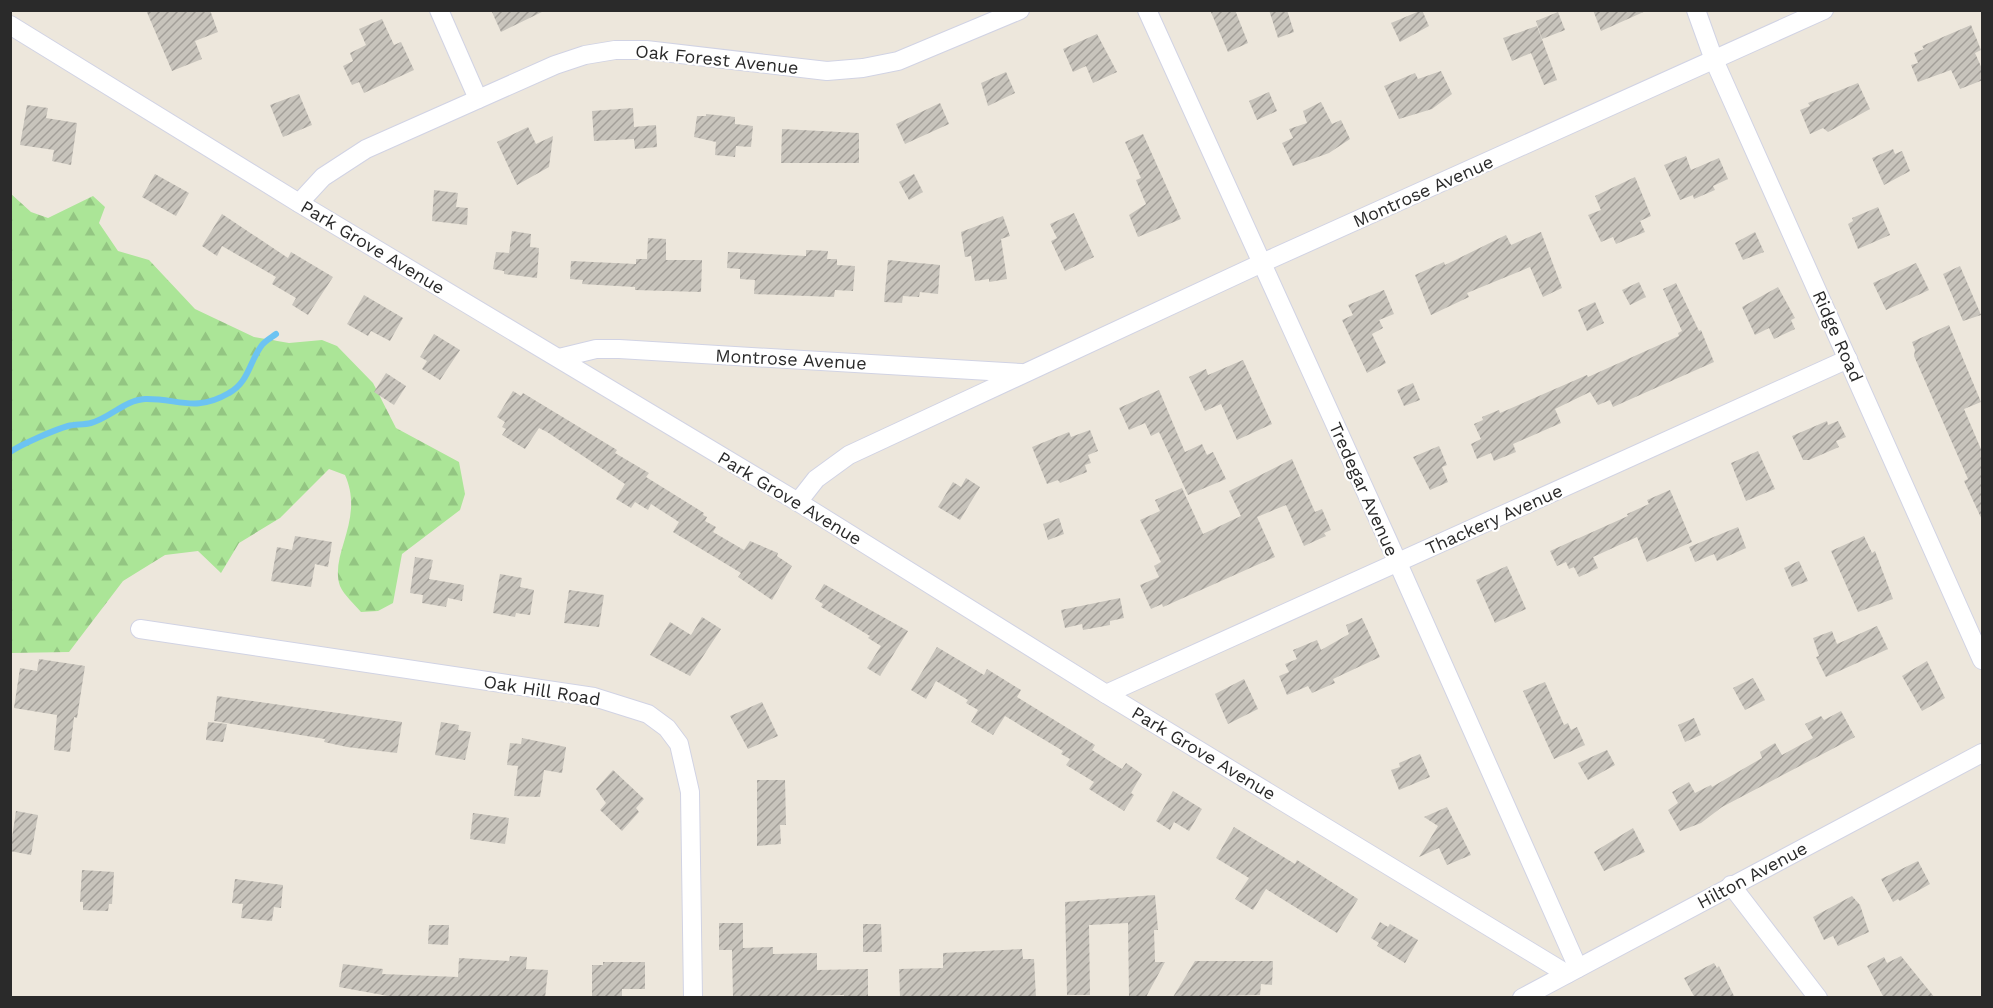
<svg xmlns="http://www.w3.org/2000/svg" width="1993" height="1008" viewBox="0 0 1993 1008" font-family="'Work Sans',sans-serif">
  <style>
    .forest { fill: url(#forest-firs) }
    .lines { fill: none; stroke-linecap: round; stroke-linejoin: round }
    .stream { stroke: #6cc3f2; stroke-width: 6 }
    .building { fill: url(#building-hatch) }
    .street-casing { stroke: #d1d3e4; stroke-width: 20 }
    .street { stroke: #fff; stroke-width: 18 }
    .labels { text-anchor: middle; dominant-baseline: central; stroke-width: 4.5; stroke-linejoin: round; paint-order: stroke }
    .street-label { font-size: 18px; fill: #2a2a2a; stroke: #fff }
  </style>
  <defs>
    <pattern id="forest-firs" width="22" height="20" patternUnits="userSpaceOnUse" patternTransform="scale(1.5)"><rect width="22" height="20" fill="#abe597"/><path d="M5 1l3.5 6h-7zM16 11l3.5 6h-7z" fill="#93c582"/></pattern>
    <pattern id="building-hatch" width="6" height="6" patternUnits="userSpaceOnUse" patternTransform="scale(1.5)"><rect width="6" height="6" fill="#c8c4bc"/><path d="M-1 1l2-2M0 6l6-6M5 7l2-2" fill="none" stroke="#a39f99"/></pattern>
  </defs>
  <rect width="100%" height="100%" fill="#ede7dc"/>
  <path class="forest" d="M 10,193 L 31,212 L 48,218 L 93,196 L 105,207 L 99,223 L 118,251 L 149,260 L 195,309 L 254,337 L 289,343 L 322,340 L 337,346 L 373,383 L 396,428 L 459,462 L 465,494 L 460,510 L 402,554 L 393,603 L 378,611 L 361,612 C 355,605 344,595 340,586 C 329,554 365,520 345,475 L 329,469 L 280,518 L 239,543 L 221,573 L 198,551 L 165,555 L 123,581 L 69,652 L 11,653 Z"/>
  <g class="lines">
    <path class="stream" d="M 10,452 C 22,444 54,430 68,426 C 75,424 83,425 91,423 C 110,418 125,400 145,399 C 177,398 195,413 229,393 C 249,382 249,362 262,345 C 265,341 272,337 276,334"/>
  </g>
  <g class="building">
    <polygon points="146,10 210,10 218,32 195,41 202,59 172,71"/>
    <polygon points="491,10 546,10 501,32"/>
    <polygon points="1210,10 1235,10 1248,43 1228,52"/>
    <polygon points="1269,10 1287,10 1294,32 1278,38"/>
    <polygon points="1422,10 1429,26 1400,42 1391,23"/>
    <polygon points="1593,10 1648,10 1601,31"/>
    <polygon points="1558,12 1565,30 1542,39 1536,21"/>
    <polygon points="382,19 394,45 401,42 414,70 364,93 359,82 352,85 343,66 353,61 350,53 366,45 359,29"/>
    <polygon points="1971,25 1981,50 1975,53 1983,71 1983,80 1960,89 1951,70 1918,82 1911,65 1918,63 1914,53 1924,49 1922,46"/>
    <polygon points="1537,26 1557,80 1544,85 1531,53 1512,61 1503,38"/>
    <polygon points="1097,34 1117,72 1093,83 1086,66 1073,72 1063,49"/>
    <polygon points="1441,71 1452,94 1432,109 1399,119 1384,86 1415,73 1418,79"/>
    <polygon points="1006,72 1015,93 988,106 981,83"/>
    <polygon points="1858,83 1870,109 1828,132 1823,128 1810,134 1800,110 1810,106 1808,103"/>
    <polygon points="1269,92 1277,111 1257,120 1249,101"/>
    <polygon points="299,94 312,125 283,137 270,105"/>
    <polygon points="1321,102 1332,124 1341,120 1350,139 1329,153 1293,166 1282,143 1293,138 1289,129 1307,123 1303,111"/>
    <polygon points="940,103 949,124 905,144 896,124"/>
    <polygon points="27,105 48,108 46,118 77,123 71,165 52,161 54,150 20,145"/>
    <polygon points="633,108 634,127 656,125 657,147 635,149 634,139 594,141 592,111"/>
    <polygon points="706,114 735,117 735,124 753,126 751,147 736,146 735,157 715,155 716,142 694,137 697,116 706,116"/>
    <polygon points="528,127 536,144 553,136 549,167 517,185 497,142"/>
    <polygon points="782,129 859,133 859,163 781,163"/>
    <polygon points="1143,134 1181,219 1138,237 1129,215 1146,204 1136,180 1141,178 1125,142"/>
    <polygon points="1893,149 1895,154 1902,151 1910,171 1884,185 1872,158"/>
    <polygon points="1686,156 1691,170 1719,158 1728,179 1713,186 1715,190 1694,199 1693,195 1680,200 1664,165"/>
    <polygon points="155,174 189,193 176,216 142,197"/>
    <polygon points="914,174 923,192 909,200 899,182"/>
    <polygon points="1635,177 1651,216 1640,221 1645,232 1616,244 1613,237 1601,242 1588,215 1601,210 1595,196"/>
    <polygon points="434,190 458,193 456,207 468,208 467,225 432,221"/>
    <polygon points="1878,207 1890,235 1858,249 1848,224 1853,221 1852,218"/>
    <polygon points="1074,213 1094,257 1065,271 1051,241 1057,238 1050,224"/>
    <polygon points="222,214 288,258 291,252 333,277 308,315 292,305 296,298 272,284 276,277 222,246 217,256 202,246"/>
    <polygon points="1003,216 1010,236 1001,239 1007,279 989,282 989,279 975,281 971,256 965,257 961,232"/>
    <polygon points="512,231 531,234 530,247 539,248 537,278 504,274 504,271 493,269 496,252 509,253"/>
    <polygon points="1541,232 1562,288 1543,297 1530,267 1467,293 1469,297 1431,315 1415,275 1444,262 1445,265 1506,235 1511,245"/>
    <polygon points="1755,232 1764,252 1743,260 1735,243"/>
    <polygon points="648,238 666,239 666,260 702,260 701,292 635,290 635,287 582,284 583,280 570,279 571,261 636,264 636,259 647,259"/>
    <polygon points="806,250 828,251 827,259 837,259 837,265 855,266 853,291 835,290 834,297 754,294 755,280 740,279 740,269 727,268 728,252 806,256"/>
    <polygon points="888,260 940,265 938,294 920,292 919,297 903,296 902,303 884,302"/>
    <polygon points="1916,263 1929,290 1886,310 1873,283"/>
    <polygon points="1960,266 1981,315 1963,321 1943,274"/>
    <polygon points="1639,282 1646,297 1630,305 1622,290"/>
    <polygon points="1676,283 1699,331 1701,330 1714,362 1613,407 1610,400 1598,405 1590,392 1555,409 1561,423 1513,444 1516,452 1494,461 1491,453 1477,459 1471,444 1481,439 1474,424 1483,420 1482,417 1499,410 1500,413 1587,375 1588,377 1679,336 1678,333 1682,331 1663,289"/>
    <polygon points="1778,287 1795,318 1791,320 1795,329 1774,339 1769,328 1755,335 1742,307"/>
    <polygon points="1384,290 1394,314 1379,320 1383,328 1372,334 1386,363 1367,373 1342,320 1353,315 1348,305"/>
    <polygon points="364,295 403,318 390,341 371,331 368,336 347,324"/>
    <polygon points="1595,302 1604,323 1587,331 1578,310"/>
    <polygon points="1949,325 1981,402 1964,409 1983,454 1983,522 1964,481 1968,479 1914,356 1915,350 1912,342"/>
    <polygon points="434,334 460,350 440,380 422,369 427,361 420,357"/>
    <polygon points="1243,360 1272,424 1237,440 1221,404 1205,411 1189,377 1206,369 1208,375"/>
    <polygon points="386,373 406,386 394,405 374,392"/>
    <polygon points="1413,383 1420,400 1404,406 1397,390"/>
    <polygon points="1159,390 1185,452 1202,444 1207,455 1213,452 1226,479 1188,495 1159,432 1151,436 1145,423 1129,430 1119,408"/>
    <polygon points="513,391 521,396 523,393 617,450 615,453 649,473 646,477 704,513 703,515 707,517 705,521 716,527 713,532 744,550 750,541 778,553 777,556 792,566 772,600 738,577 741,573 673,532 679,522 651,504 648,510 635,502 631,508 616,499 625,484 547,432 539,428 525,449 502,435 506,429 502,427 505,422 497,417"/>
    <polygon points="1827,421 1828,425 1838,421 1846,437 1836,441 1839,447 1809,460 1803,460 1792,436"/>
    <polygon points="1090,430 1098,451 1088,455 1091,463 1085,465 1087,472 1060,483 1058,480 1047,484 1032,447 1069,432 1071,437"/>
    <polygon points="1439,446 1447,465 1442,467 1448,482 1430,490 1413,457"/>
    <polygon points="1758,451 1775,489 1746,501 1731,463"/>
    <polygon points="1292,459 1315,512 1322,509 1331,530 1324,533 1326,536 1304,546 1286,505 1257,517 1275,557 1163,607 1162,604 1151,609 1140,585 1159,577 1154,566 1161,562 1140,520 1160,511 1155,500 1182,488 1203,534 1241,516 1229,491"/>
    <polygon points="966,478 980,487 960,520 938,507 953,482 961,487"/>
    <polygon points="1670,490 1692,542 1647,562 1637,537 1593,557 1598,568 1579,577 1574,567 1569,569 1566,562 1557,566 1550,551 1628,516 1627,514 1649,504 1647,500"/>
    <polygon points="1059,518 1064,534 1048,540 1043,524"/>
    <polygon points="1738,527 1746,548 1717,561 1714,554 1695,562 1689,547"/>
    <polygon points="295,536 332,542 328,567 315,564 311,587 271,581 277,547 292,550"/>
    <polygon points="1864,536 1872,553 1875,551 1893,599 1858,612 1831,551"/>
    <polygon points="415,557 433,560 429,579 464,585 462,601 448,598 446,607 422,603 423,595 410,593"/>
    <polygon points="1799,561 1808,581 1792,587 1784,568"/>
    <polygon points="1507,566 1526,609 1495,623 1476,580"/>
    <polygon points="500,574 522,578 520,587 534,590 530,615 516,613 515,617 493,613"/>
    <polygon points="824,584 908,631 880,676 867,668 881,646 868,638 870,636 821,607 823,604 815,599"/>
    <polygon points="569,590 604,595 599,627 564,623"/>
    <polygon points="1120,598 1124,618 1110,621 1110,625 1083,630 1082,624 1065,628 1061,610"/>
    <polygon points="702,617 721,629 690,676 650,655 670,622 691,635"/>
    <polygon points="1362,618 1380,657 1333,679 1335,683 1312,693 1308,686 1287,695 1279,676 1289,672 1285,664 1297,659 1293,650 1317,640 1321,650 1349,634 1346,625"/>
    <polygon points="1877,626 1888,649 1826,677 1816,657 1819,656 1813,638 1832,631 1837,644"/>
    <polygon points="937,647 984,675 987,669 1021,690 1017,697 1095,745 1092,750 1122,769 1126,763 1142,774 1131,793 1134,795 1124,811 1089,789 1094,782 1066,765 1070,759 1061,754 1063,751 1005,716 993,735 971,722 978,710 966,703 968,700 936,681 926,699 911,690"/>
    <polygon points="39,659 85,666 77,718 74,717 70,752 54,750 57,715 14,708 20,668 37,671"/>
    <polygon points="1927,661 1945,698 1922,711 1902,676"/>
    <polygon points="1753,678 1765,700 1745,710 1733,688"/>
    <polygon points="1244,679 1258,709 1228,724 1215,694"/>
    <polygon points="1545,682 1564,725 1568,723 1571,730 1577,727 1585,745 1554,759 1523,691"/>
    <polygon points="217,696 402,722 397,753 347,747 324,742 325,739 214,721"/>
    <polygon points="762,702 778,736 748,749 730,716"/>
    <polygon points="1841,711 1855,737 1722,807 1701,823 1680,831 1668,810 1678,803 1672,792 1689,782 1695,793 1711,785 1712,787 1762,758 1760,752 1775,743 1782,755 1813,738 1805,724 1821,716 1824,720"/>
    <polygon points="1694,718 1701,735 1685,742 1678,725"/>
    <polygon points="208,722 227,724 223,742 206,740"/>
    <polygon points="441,722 459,725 458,730 471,732 465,760 435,755"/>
    <polygon points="522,738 566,747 562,773 544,770 540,797 514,796 518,766 507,765 510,743 521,744"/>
    <polygon points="1607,750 1615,765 1588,780 1578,763"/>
    <polygon points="1420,754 1430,777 1399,790 1391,770 1400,767 1399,763"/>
    <polygon points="613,770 644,799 636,808 639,812 622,831 600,810 606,803 596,789"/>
    <polygon points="757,780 785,780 786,825 780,825 781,844 757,846"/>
    <polygon points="1173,791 1202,809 1189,831 1174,822 1170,830 1156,821"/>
    <polygon points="1447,807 1471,855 1447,865 1439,848 1419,857 1438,826 1424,817"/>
    <polygon points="16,811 38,815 31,855 10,851"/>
    <polygon points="473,813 509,818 505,844 470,839"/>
    <polygon points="1234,827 1295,864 1297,860 1358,899 1337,933 1266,889 1253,910 1235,899 1249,878 1216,858"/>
    <polygon points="1633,828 1645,852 1604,871 1594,852"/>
    <polygon points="1918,861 1930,884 1900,901 1898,899 1893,902 1881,879"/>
    <polygon points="82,870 114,872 112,904 109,904 108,911 83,910 83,902 80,902"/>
    <polygon points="235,879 283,885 281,908 274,907 272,921 241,918 243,904 232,903"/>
    <polygon points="1155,895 1158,930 1154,930 1155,962 1165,962 1146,997 1129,997 1128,923 1089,925 1090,995 1067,995 1065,902"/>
    <polygon points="1852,896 1860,905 1869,932 1838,946 1833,936 1824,940 1813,917"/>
    <polygon points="1380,922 1388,927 1390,924 1418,940 1405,963 1377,946 1379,943 1371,938"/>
    <polygon points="719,923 743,923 743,948 773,947 773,954 817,953 817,970 868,969 868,998 844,998 844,995 733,998 732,950 719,950"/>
    <polygon points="863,924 881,924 882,952 863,952"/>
    <polygon points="429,925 449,925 448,945 428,944"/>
    <polygon points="1022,949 1023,959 1034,959 1036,998 900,998 899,969 943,968 943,953"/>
    <polygon points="510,956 527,957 526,969 548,970 545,998 399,998 339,987 343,964 383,969 382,974 458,977 459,958 509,961"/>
    <polygon points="1901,956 1935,998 1884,998 1867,966 1884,957 1887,963"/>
    <polygon points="1195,961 1273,961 1272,985 1261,984 1260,995 1173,997"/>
    <polygon points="603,962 645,962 645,989 622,989 622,998 592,998 592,965 603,965"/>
    <polygon points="1714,963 1717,968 1719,966 1735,998 1695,998 1684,978"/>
  </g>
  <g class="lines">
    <defs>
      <g id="street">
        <polyline points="439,10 478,99"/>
        <polyline points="1147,10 1389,543 1578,968"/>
        <polyline points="1696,10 1714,60 1982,660"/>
        <polyline points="10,25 299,203 798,502 1106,694 1567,974"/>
        <polyline points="299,203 323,177 366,149 555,65 585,55 615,50 646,50 827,71 863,68 898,61 1020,10"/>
        <polyline points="559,358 596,349 619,349 1021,373"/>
        <polyline points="798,502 816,479 849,455 1262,263 1824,10"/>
        <polyline points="140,629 594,697 648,714 667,728 679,744 690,792 693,998"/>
        <polyline points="1106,694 1848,359"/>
        <polyline points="1731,885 1818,998"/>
        <polyline points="1522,998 1982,753"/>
      </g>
    </defs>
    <use href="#street" class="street-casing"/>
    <use href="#street" class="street"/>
  </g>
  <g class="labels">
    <g class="street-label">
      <text transform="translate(717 59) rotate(6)">Oak Forest Avenue</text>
      <text transform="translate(1423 191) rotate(-24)">Montrose Avenue</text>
      <text transform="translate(373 247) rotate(31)">Park Grove Avenue</text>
      <text transform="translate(1838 336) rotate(66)">Ridge Road</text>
      <text transform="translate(791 359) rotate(3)">Montrose Avenue</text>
      <text transform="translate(1364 489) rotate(66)">Tredegar Avenue</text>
      <text transform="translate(790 498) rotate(31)">Park Grove Avenue</text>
      <text transform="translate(1494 519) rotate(-24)">Thackery Avenue</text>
      <text transform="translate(542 690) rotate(9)">Oak Hill Road</text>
      <text transform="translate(1204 753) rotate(31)">Park Grove Avenue</text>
      <text transform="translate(1752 875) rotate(-28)">Hilton Avenue</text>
    </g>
  </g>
  <rect width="1993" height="1008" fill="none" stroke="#2a2a2a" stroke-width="24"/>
</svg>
